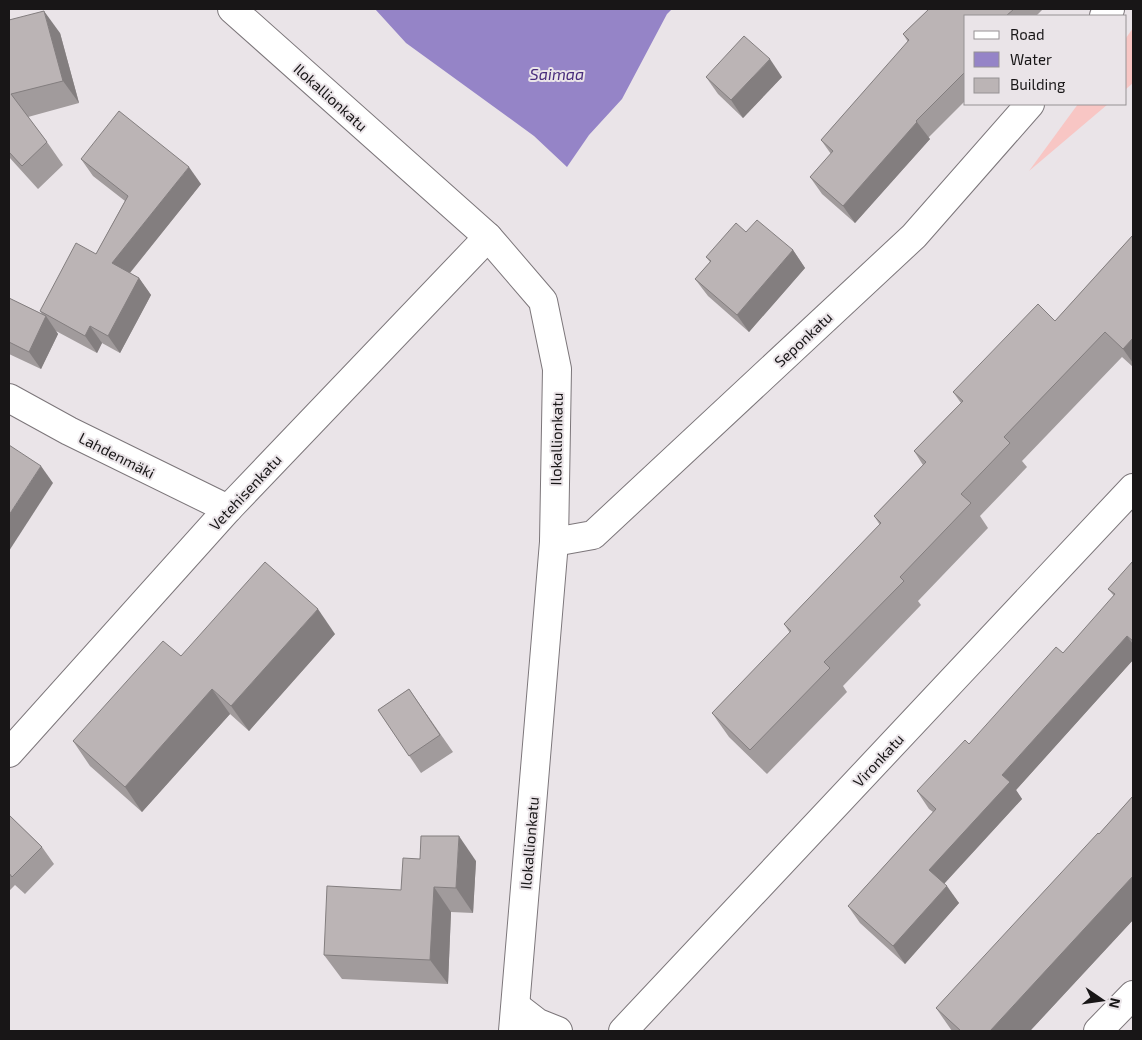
<svg xmlns="http://www.w3.org/2000/svg" width="1142" height="1040" viewBox="0 0 1142 1040" font-family="'Exo 2',sans-serif">
  <style>
    .green { fill: #f8c6c4 }
    .water { fill: #9584c7 }
    .lines { fill: none; stroke-linecap: round; stroke-linejoin: round }
    .street-casing { stroke: #7c767a; stroke-width: 30 }
    .street { stroke: #fff; stroke-width: 28 }
    .wall { fill: #a19b9c }
    .shaded-wall { fill: #837e7f }
    .building { fill: #bbb4b5; stroke: #837e7f }
    .labels { text-anchor: middle; dominant-baseline: central; stroke-width: 4; stroke-linejoin: round; paint-order: stroke }
    .street-label { font-size: 15px; fill: #181617; stroke: #eae4e8 }
    .water-label { font-size: 16px; font-style: italic; fill: #482c7c; stroke: #eae4e8 }
  </style>
  <rect width="100%" height="100%" fill="#eae4e8"/>
  <g class="green">
    <polygon points="1133,28 1133,83 1126,89 1126,38"/>
    <polygon points="1078,104 1108,104 1029,171"/>
  </g>
  <polygon class="water" points="375,9 672,9 667,14 622,99 589,135 567,167 534,136 406,43"/>
  <g class="lines">
    <defs>
      <g id="street">
        <polyline points="232,9 488,237 543,301 557,369 554,542 513,1031"/>
        <polyline points="1104,16 1110,9"/>
        <polyline points="9,398 69,431 228,509"/>
        <polyline points="554,542 593,535 914,236 1030,104"/>
        <polyline points="9,753 228,509 488,237"/>
        <polyline points="516,1006 538,1023 558,1031"/>
        <polyline points="623,1031 1133,488"/>
        <polyline points="1098,1031 1133,995"/>
      </g>
    </defs>
    <use href="#street" class="street-casing"/>
    <use href="#street" class="street"/>
  </g>
  <g class="wall">
    <polygon points="929,9 1043,9 1036,16 966,16 966,100 928,138 930,139 855,223 822,194 810,177 831,154 821,140 908,42 903,34"/>
    <polygon points="9,20 60,33 79,103 28,117 47,142 63,165 38,189 9,157"/>
    <polygon points="706,77 782,77 743,118 718,94"/>
    <polygon points="81,159 201,184 130,273 139,278 151,295 120,353 102,343 97,353 56,331 58,334 41,369 9,354 9,298 42,314 40,311 96,254 125,201 93,176"/>
    <polygon points="746,232 793,250 805,268 749,332 708,296 695,279 710,262 706,257"/>
    <polygon points="1133,235 1133,367 1122,357 1022,461 1027,467 980,516 988,528 918,601 921,605 843,686 847,692 767,774 729,737 712,713 790,633 784,624 880,525 874,516 923,465 914,451 961,403 953,392 1055,321"/>
    <polygon points="1133,561 1133,660 1016,790 1022,799 944,884 959,903 905,964 860,923 848,906 933,812 929,809 917,791 969,744 1063,653 1114,596 1108,589"/>
    <polygon points="335,634 249,731 230,714 142,812 90,766 73,741 181,656"/>
    <polygon points="409,689 453,752 421,773 378,710"/>
    <polygon points="1133,796 1133,920 1030,1031 952,1031 936,1008 1099,834"/>
    <polygon points="9,815 42,847 54,864 25,894 15,885 9,891"/>
    <polygon points="476,861 473,913 451,912 448,984 342,979 324,955 401,890"/>
  </g>
  <g class="shaded-wall">
    <polygon points="44,11 60,33 79,103 63,81"/>
    <polygon points="770,59 782,77 743,118 731,100"/>
    <polygon points="917,122 930,139 855,223 843,206"/>
    <polygon points="189,167 201,184 124,280 112,263"/>
    <polygon points="793,250 805,268 749,332 737,315"/>
    <polygon points="139,278 151,295 120,353 108,336"/>
    <polygon points="46,316 58,334 41,369 29,352"/>
    <polygon points="90,326 102,343 97,353 85,336"/>
    <polygon points="1133,338 1133,363 1123,349"/>
    <polygon points="41,466 53,483 9,551 9,515"/>
    <polygon points="318,609 335,634 249,731 231,706"/>
    <polygon points="1127,636 1133,644 1133,660 1016,790 1022,799 941,887 929,870 1002,775"/>
    <polygon points="212,689 230,714 142,812 125,787"/>
    <polygon points="459,836 476,861 473,913 456,888"/>
    <polygon points="1133,876 1133,920 1030,1031 990,1031"/>
    <polygon points="947,886 959,903 905,964 893,946"/>
    <polygon points="434,887 451,912 448,984 430,960"/>
  </g>
  <g class="building">
    <polygon points="929,9 1014,9 1006,16 966,16 966,71 916,121 917,122 843,206 810,177 833,151 821,140 909,40 903,34"/>
    <polygon points="44,11 63,81 11,94 47,142 22,166 9,152 9,20"/>
    <polygon points="744,36 770,59 731,100 706,77"/>
    <polygon points="119,111 189,167 112,263 139,278 108,336 90,326 85,336 40,311 76,243 96,254 128,196 81,159"/>
    <polygon points="757,220 793,250 737,315 695,279 711,261 706,257 736,223 746,232"/>
    <polygon points="1133,235 1133,338 1123,349 1105,332 1004,437 1010,443 961,494 971,503 900,577 904,581 824,662 830,668 750,750 712,713 791,631 784,624 881,523 874,516 926,462 914,451 963,401 953,392 1038,304 1055,321"/>
    <polygon points="9,298 46,316 29,352 9,342"/>
    <polygon points="9,445 41,466 9,515"/>
    <polygon points="1133,561 1133,641 1127,636 1002,775 1010,782 929,870 947,886 893,946 848,906 936,809 917,791 965,740 969,744 1056,647 1063,653 1115,594 1108,589"/>
    <polygon points="265,562 318,609 231,706 212,689 125,787 73,741 163,641 181,656"/>
    <polygon points="409,689 440,735 409,756 378,710"/>
    <polygon points="1133,796 1133,876 990,1031 961,1031 936,1008 1098,833 1099,834"/>
    <polygon points="9,815 42,847 12,877 9,873"/>
    <polygon points="421,836 459,836 456,888 434,887 430,960 324,955 327,886 401,890 403,858 420,859"/>
  </g>
  <g class="labels">
    <g class="street-label">
      <text transform="translate(331 97) rotate(42)">Ilokallionkatu</text>
      <text transform="translate(803 339) rotate(-43)">Seponkatu</text>
      <text transform="translate(556 439) rotate(-89)">Ilokallionkatu</text>
      <text transform="translate(117 455) rotate(27)">Lahdenmäki</text>
      <text transform="translate(245 492) rotate(-47)">Vetehisenkatu</text>
      <text transform="translate(878 760) rotate(-47)">Vironkatu</text>
      <text transform="translate(529 843) rotate(-85)">Ilokallionkatu</text>
    </g>
    <g class="water-label">
      <text x="557" y="73">Saimaa</text>
    </g>
  </g>
  <rect width="1142" height="1040" fill="none" stroke="#181617" stroke-width="20"/>
  <rect x="964" y="15" width="162" height="90" fill="#eae4e8" stroke="#969294"/>
  <rect x="974" y="31" width="25" height="8" fill="#ffffff" stroke="#969294"/>
  <text x="1010" y="40" font-size="15" fill="#181617">Road</text>
  <rect x="974" y="52" width="25" height="15" fill="#9584c7" stroke="#969294"/>
  <text x="1010" y="65" font-size="15" fill="#181617">Water</text>
  <rect x="974" y="78" width="25" height="15" fill="#bbb4b5" stroke="#969294"/>
  <text x="1010" y="90" font-size="15" fill="#181617">Building</text>
  <g transform="translate(1102 1000) rotate(103)" stroke="#eae4e8" stroke-width="4" paint-order="stroke">
  <path d="M0-4L9 19L0 12L-9 19Z" fill="#181617"/>
  <text y="-8" font-size="14" font-weight="bold" text-anchor="middle" fill="#181617">N</text>
  </g>
</svg>
